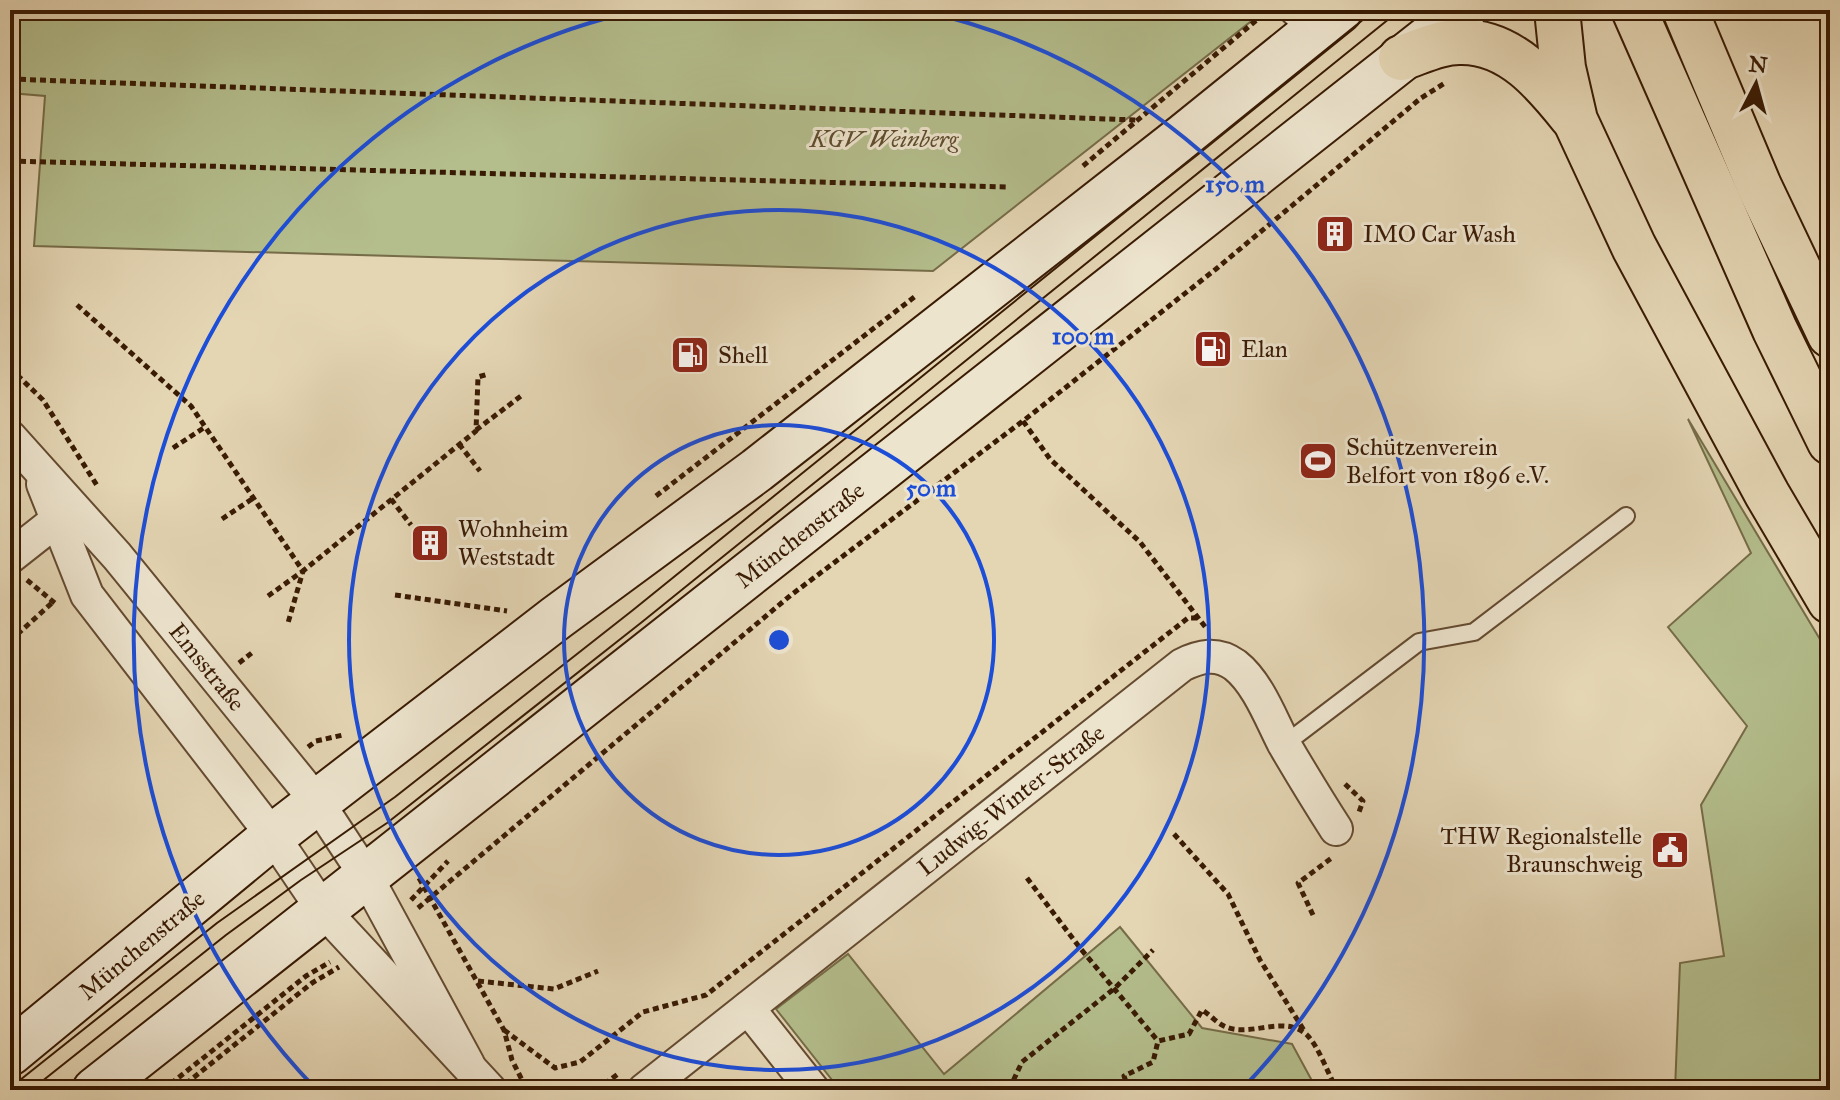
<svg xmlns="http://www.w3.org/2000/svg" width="1840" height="1100" viewBox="0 0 1840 1100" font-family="'IM FELL Great Primer',serif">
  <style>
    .green { fill: #b4bd8c; stroke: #766c48; stroke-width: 2 }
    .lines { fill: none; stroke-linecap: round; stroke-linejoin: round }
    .lane-casing { stroke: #644a30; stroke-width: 20 }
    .street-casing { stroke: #644a30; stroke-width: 36 }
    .secondary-casing { stroke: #391b04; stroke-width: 48 }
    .highway-casing { stroke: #391b04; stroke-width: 48 }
    .path { stroke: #391b04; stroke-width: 5; stroke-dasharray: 6 4; stroke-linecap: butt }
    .lane { stroke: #ede4ce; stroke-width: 16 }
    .street { stroke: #ede4ce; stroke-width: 32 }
    .secondary { stroke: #ede4ce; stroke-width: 44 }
    .highway { stroke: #e4d5b3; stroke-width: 44 }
    .tram { stroke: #391b04; stroke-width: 2 }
    .ring { fill: none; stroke: #1d4ed8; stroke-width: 4 }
    .labels { text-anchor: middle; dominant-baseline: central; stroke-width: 6; stroke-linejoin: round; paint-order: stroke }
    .park-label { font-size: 24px; font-style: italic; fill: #5e4c2d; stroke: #ede4ce }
    .poi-label { font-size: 24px; fill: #391b04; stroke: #ede4ce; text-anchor: start }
    .street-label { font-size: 24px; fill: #391b04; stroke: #ede4ce }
    .centre { fill: #1d4ed8; stroke: #ede4ce; stroke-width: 4 }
    .ring-label { font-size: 24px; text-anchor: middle; font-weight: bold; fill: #1d4ed8; stroke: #ede4ce; stroke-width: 6; stroke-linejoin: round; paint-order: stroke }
  </style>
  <rect width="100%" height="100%" fill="#e4d5b3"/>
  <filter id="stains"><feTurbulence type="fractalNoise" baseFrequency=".0025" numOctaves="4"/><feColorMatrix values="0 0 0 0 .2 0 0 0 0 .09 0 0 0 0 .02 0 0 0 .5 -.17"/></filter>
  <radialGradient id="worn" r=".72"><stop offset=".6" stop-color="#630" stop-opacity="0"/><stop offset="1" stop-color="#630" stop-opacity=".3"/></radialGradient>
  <g class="green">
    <polygon points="10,10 1258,10 1259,15 933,271 34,246 45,96 10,93"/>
    <polygon points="1688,419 1830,656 1830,1090 1675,1090 1680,963 1724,956 1701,805 1747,726 1668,627 1751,553"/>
    <polygon points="1120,927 1202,1028 1292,1044 1317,1090 840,1090 776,1009 848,954 944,1074"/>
  </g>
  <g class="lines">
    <defs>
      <g id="lane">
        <polyline points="1285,10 1310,34"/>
        <polyline points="1285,744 1419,642 1474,632 1626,516"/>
      </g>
      <g id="street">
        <polyline points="10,437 117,556 318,803 366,876 468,1064"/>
        <polyline points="43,484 87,595 273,836 323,910 490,1090"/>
        <polyline points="10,557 57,520 74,511"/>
        <polyline points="748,1008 813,1090"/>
        <path d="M 644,1090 L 1182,665 C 1200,656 1217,652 1235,665 C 1258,683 1271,719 1284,744 C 1301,773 1318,801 1336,829"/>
      </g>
      <g id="secondary">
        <polyline points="10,1053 273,836 556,618 757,470 1184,136 1340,10"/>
        <polyline points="95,1090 1464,10"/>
      </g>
      <g id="highway">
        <polyline points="1557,10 1563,68 1575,120 1634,247 1767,494 1830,601"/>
        <polyline points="1634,10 1775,330 1830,442"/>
        <polyline points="1685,10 1759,186 1830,335"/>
        <path d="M 1401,58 C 1420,52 1441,41 1462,42 C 1511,42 1544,82 1572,117"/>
      </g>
    </defs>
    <use href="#lane" class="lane-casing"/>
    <use href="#street" class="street-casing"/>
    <use href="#secondary" class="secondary-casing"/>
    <use href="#highway" class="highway-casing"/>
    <g class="path">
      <polyline points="10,79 1136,120"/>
      <polyline points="10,161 1007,187"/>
      <polyline points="1083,166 1265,13"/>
      <polyline points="77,305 191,406 303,571 476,431 478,377 488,374"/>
      <polyline points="10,368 43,400 98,487"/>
      <polyline points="1023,421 1050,459 1140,542 1206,628"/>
      <polyline points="476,430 521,396"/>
      <polyline points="459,444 480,471"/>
      <polyline points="173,448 205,427"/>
      <polyline points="656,496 917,295"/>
      <polyline points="391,499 411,525"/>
      <polyline points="222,519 252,499"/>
      <polyline points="27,580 56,604"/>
      <polyline points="395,595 507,611"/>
      <polyline points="268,596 303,571 288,623"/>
      <polyline points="10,641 54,601"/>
      <polyline points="239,663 253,652"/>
      <polyline points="308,747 316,741 343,735"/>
      <polyline points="1345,784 1363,801 1359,812"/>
      <polyline points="1174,834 1228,894 1260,960 1305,1032"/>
      <polyline points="419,878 504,1030 512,1060 527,1090"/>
      <polyline points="1027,878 1080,948 1158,1041"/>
      <polyline points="411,900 448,861"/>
      <polyline points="418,908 791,595 1023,421 1216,269 1421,98 1445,83"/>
      <polyline points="1313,915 1298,883 1333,857"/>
      <polyline points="478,981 554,989 598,971"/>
      <polyline points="504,1030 555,1068 580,1062 643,1012 706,995 1188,618 1198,618"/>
      <polyline points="163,1090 306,976 330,962"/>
      <polyline points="178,1090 312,983 339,967"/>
      <polyline points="596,1090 618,1074"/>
      <polyline points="1013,1090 1014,1079 1022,1062 1115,988 1153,950"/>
      <path d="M 1129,1090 L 1124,1076 L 1153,1062 L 1158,1041 L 1189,1034 L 1202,1010 C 1209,1014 1215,1021 1222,1025 C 1247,1040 1284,1013 1307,1035 C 1319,1047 1328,1074 1337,1090"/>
    </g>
    <use href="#lane" class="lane"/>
    <use href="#street" class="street"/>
    <use href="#secondary" class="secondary"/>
    <use href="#highway" class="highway"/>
    <g class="tram">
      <polyline points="10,1088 217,923 395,797 633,610 1375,10"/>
      <polyline points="31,1090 226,935 301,880 387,823 642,622 1400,10"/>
    </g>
  </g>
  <g class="ring">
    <circle cx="779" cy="640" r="215"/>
    <circle cx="779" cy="640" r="430"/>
    <path d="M315 1088A645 645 0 0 1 639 10M919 10A645 645 0 0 1 1243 1088"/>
  </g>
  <defs>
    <symbol id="building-square" viewBox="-11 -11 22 22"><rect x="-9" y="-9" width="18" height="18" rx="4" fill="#8f2418" stroke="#ede4ce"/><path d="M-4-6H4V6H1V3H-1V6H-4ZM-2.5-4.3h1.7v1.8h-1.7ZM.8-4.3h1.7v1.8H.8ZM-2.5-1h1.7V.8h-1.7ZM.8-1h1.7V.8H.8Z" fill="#fff"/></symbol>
    <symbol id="fuel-square" viewBox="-11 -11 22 22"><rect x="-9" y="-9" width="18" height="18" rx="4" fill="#8f2418" stroke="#ede4ce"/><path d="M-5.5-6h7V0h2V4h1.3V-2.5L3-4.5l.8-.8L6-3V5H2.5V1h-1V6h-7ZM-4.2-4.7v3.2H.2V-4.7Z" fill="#fff"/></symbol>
    <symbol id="stadium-square" viewBox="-11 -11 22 22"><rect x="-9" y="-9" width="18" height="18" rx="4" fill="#8f2418" stroke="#ede4ce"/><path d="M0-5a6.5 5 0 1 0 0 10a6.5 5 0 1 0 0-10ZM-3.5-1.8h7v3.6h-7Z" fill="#fff"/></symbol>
    <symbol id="civic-square" viewBox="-11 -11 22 22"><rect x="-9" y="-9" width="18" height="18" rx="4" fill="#8f2418" stroke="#ede4ce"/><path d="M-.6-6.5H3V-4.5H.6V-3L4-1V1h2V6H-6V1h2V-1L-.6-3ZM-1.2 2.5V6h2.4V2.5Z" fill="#fff"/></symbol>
  </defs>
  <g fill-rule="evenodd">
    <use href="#building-square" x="1313" y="212" width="44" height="44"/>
    <use href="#fuel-square" x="1191" y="327" width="44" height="44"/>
    <use href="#fuel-square" x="668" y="333" width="44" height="44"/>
    <use href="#stadium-square" x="1296" y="439" width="44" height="44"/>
    <use href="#building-square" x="408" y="521" width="44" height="44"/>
    <use href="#civic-square" x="1648" y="828" width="44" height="44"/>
  </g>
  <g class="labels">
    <g class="park-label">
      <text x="884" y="139">KGV Weinberg</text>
    </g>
    <g class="poi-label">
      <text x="1363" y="234">IMO Car Wash</text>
      <text x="1241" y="349">Elan</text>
      <text x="718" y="355">Shell</text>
      <text x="1346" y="447">Schützenverein<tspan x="1346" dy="28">Belfort von 1896 e.V.</tspan></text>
      <text x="458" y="529">Wohnheim<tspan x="458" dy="28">Weststadt</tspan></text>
      <text x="1642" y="836" text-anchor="end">THW Regionalstelle<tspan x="1642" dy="28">Braunschweig</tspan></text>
    </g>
    <g class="street-label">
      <text transform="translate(800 535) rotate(-38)">Münchenstraße</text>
      <text transform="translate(207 667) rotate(51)">Emsstraße</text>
      <text transform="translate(1011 800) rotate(-38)">Ludwig-Winter-Straße</text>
      <text transform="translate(142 945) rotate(-40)">Münchenstraße</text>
    </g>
  </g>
  <circle cx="779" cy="640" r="12" class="centre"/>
  <g class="ring-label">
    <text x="1235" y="192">150 m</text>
    <text x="1083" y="344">100 m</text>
    <text x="931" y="496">50 m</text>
  </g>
  <rect width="1840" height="1100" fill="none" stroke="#e4d5b3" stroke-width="40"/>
  <rect x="12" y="12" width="1816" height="1076" fill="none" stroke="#391b04" stroke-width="4"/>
  <rect x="20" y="20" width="1800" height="1060" fill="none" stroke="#391b04" stroke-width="2"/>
  <g transform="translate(1756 84) rotate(6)" stroke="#ede4ce" stroke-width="6" paint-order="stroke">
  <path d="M0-6L14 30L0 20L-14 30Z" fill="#391b04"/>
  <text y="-12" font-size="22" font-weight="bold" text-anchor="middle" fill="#391b04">N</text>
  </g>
  <rect width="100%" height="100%" filter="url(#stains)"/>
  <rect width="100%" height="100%" fill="url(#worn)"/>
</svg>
